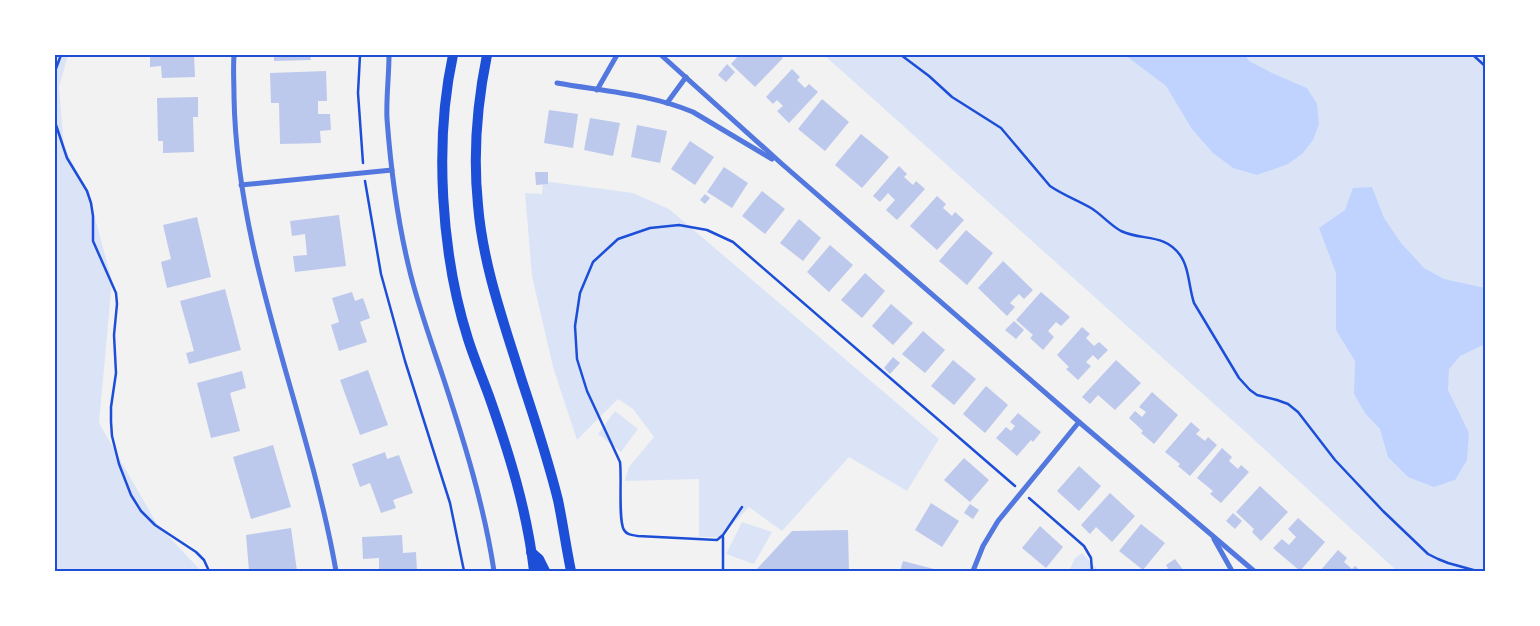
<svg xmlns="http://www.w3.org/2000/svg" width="1540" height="626" viewBox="0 0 1540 626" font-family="Overpass,sans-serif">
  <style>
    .green { fill: #dbe4f7 }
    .water { fill: #bfd3fe }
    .building { fill: #bdc9ec }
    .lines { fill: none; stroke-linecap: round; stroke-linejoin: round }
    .path { stroke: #1d4ed8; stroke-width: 2.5 }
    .minor { stroke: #5277de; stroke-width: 5 }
    .secondary { stroke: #1d4ed8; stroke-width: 10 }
    .neatline { fill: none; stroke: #1d4ed8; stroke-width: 2 }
  </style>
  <rect width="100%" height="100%" fill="#f2f2f2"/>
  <g class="green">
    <polygon points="55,55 68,55 59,87 64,147 88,192 112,281 99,423 157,524 201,571 55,571"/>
    <polygon points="824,55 1485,55 1485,571 1397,571 1251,437"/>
    <polygon points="543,181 633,193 669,209 939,439 907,491 849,457 782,531 749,507 721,537 699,537 699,479 625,481 629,467 654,437 633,409 618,399 577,440 553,367 532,276 525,193 542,194"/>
    <polygon points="615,411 638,429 621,452 598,434"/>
    <polygon points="742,522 772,532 754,564 726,554"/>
    <polygon points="1082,553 1099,571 1069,571 1075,558"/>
  </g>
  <g class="water">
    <polygon points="1125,55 1245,55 1249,61 1272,73 1307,88 1317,104 1319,124 1313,140 1303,153 1288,164 1257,175 1233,168 1213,153 1192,129 1166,86"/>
    <polygon points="1372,187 1384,218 1401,243 1424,268 1444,279 1485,288 1485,344 1460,356 1449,369 1448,390 1469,433 1467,460 1455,480 1434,487 1408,477 1388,457 1380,429 1365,413 1354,394 1355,361 1336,330 1336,273 1319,228 1345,210 1353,188"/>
  </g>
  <g class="building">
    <polygon points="150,55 194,55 195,77 162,78 161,66 150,67"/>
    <polygon points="274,55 310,55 311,60 274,61"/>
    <polygon points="739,55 779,55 783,58 755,87 731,64"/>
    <polygon points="727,64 735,72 726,82 718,75"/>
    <polygon points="792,69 800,77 797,80 805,88 809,84 818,92 789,123 777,111 783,106 777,100 773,104 766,97"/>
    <polygon points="326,71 327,101 318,101 318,114 330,114 331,130 320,131 321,143 280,144 279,103 271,103 270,73"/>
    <polygon points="198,97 198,117 193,117 194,152 163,153 163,141 158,141 157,98"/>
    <polygon points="822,99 849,122 825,151 798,129"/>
    <polygon points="549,110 578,114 573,148 544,143"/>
    <polygon points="590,118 620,123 613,156 584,150"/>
    <polygon points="637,125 667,131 660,163 631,157"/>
    <polygon points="861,134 889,157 862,188 835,165"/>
    <polygon points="690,141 714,157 695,185 671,169"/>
    <polygon points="899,166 907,174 904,177 913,185 916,181 925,189 897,220 886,210 895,200 888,193 880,202 873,196"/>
    <polygon points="724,167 748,183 732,208 707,192"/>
    <polygon points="535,172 548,172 548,184 536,185"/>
    <polygon points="762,191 785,209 765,234 742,216"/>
    <polygon points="705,194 710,198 705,204 700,200"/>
    <polygon points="937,196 946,204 943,208 952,216 955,212 964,220 937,250 910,226"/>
    <polygon points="339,215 346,266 295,272 293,256 307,255 305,234 292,236 290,221"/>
    <polygon points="197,217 211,277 167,288 161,262 171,259 163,225"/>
    <polygon points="799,219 821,238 803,261 780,243"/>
    <polygon points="966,230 993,253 967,285 939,261"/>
    <polygon points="830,245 853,265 829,292 807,272"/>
    <polygon points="1003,261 1033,290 1024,299 1019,294 1010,303 1015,307 1007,316 978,288"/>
    <polygon points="865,273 885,291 862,318 841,300"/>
    <polygon points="225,289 241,350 189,364 186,353 194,351 180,301"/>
    <polygon points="352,292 355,301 363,298 370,318 360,322 367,342 339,351 331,325 339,322 332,298"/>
    <polygon points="1041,292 1070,317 1061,326 1056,322 1048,331 1054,337 1043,350 1030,338 1033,335 1016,320"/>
    <polygon points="891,304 913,323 893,345 872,326"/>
    <polygon points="1014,321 1024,330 1016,339 1005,330"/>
    <polygon points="1082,327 1090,334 1086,338 1094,346 1099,342 1108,350 1098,360 1093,355 1086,362 1091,366 1078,380 1066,369 1069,367 1057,355"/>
    <polygon points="923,331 945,350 925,373 902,354"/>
    <polygon points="893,357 900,363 890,374 884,368"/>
    <polygon points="953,360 976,379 954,405 931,386"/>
    <polygon points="1116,360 1141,383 1115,410 1098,395 1090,404 1082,397"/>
    <polygon points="368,370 388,425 360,435 340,380"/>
    <polygon points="242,371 246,388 230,393 240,431 211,438 197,383"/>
    <polygon points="986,386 1008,405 985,433 963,414"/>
    <polygon points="1152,392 1178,415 1154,444 1141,433 1143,431 1129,418 1135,411 1142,417 1146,412 1139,407"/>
    <polygon points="1018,413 1041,432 1033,442 1031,440 1017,456 996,438 1006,427 1011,431 1015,426 1010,422"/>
    <polygon points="1191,422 1200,430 1196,434 1205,441 1208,437 1217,445 1190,476 1178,466 1180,464 1165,452"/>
    <polygon points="273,445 291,507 251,519 233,457"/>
    <polygon points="1222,448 1232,457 1229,461 1238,469 1241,465 1249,472 1221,503 1210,494 1213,491 1197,478"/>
    <polygon points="385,452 387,459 399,455 413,493 393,500 396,508 381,513 370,483 360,487 352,464"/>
    <polygon points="964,458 989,480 970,502 944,480"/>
    <polygon points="1079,466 1101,486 1079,511 1057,491"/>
    <polygon points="1260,486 1288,512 1261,541 1252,532 1254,529 1236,512"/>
    <polygon points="1110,493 1135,516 1112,542 1096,527 1090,534 1081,525"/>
    <polygon points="931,503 959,521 942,547 915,530"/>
    <polygon points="970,504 979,510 973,519 964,513"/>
    <polygon points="1233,513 1242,521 1235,529 1226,521"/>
    <polygon points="1298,518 1325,542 1300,571 1273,548 1282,539 1289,545 1296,537 1288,529"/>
    <polygon points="1141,524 1165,543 1143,570 1119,551"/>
    <polygon points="1040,526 1063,547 1046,568 1022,548"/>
    <polygon points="291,528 297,571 249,571 246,535"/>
    <polygon points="848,530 849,571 755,571 792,531"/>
    <polygon points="402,535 403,553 416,552 417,571 379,571 379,558 363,559 362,537"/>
    <polygon points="1338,550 1347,558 1344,562 1352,569 1355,566 1361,571 1320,571"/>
    <polygon points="1175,559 1184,571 1165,571 1168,568 1166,565"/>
    <polygon points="903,561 938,570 938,571 900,571"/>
  </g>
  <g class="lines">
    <g class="path">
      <polyline points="360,55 358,93 363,163"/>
      <path d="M 901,55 L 929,76 L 952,97 L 1001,128 L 1050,186 C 1063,195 1077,200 1091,208 C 1101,214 1110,225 1121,231 C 1142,241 1164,233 1180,255 C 1189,267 1189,288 1194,303 L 1239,378 L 1250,390 L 1257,395 L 1277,400 L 1288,404 L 1298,412 L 1335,460 L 1383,511 L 1428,554 L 1438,559 L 1448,563 L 1477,571"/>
      <polyline points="1473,55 1485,66"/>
      <polyline points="55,71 61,55"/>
      <polyline points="55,122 67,158 87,191 91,203 93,216 93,241 116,293 117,304 114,335 116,373 111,407 111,422 112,436 119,464 131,495 141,511 155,525 196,552 204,560 209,571"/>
      <polyline points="365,181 381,274 405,361 450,503 464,571"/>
      <polyline points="1029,498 1084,546 1091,558 1092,571"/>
      <path d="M 742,507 L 723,535 L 717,540 L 638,536 C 632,535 627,535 624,530 C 618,521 622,476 620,462 L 587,391 L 577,359 L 575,326 L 580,293 L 593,262 L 618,239 L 650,228 L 679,225 L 707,230 L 733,242 L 1015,486"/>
      <polyline points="723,571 723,537"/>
    </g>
    <g class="minor">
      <path d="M 234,55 C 233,69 234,83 234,97 C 237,261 308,411 336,571"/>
      <path d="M 389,55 C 389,76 386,98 387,119 C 391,172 398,225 411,276 C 420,311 432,344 443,377 C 464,441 484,505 494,571"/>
      <polyline points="661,55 782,164 1079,422 1254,571"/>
      <path d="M 557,83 C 602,91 650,94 693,112 L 772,159"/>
      <polyline points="597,90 617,55"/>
      <polyline points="667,103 686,77"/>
      <polyline points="241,185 392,170"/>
      <polyline points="1214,539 1232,571"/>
      <polyline points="973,571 983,546 998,521 1079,422"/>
    </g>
    <g class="secondary">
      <path d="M 453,55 C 434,142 441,254 468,339 C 474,358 482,377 489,396 C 509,453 527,510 534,571"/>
      <path d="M 487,55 C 477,104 473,156 478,205 C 483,266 504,323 522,381 C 535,420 548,460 558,500 C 563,524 566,547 571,571"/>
      <polyline points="531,552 539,559 545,571"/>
    </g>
  </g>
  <rect width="1540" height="626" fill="none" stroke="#ffffff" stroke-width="112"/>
  <rect x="56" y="56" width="1428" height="514" class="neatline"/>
</svg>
